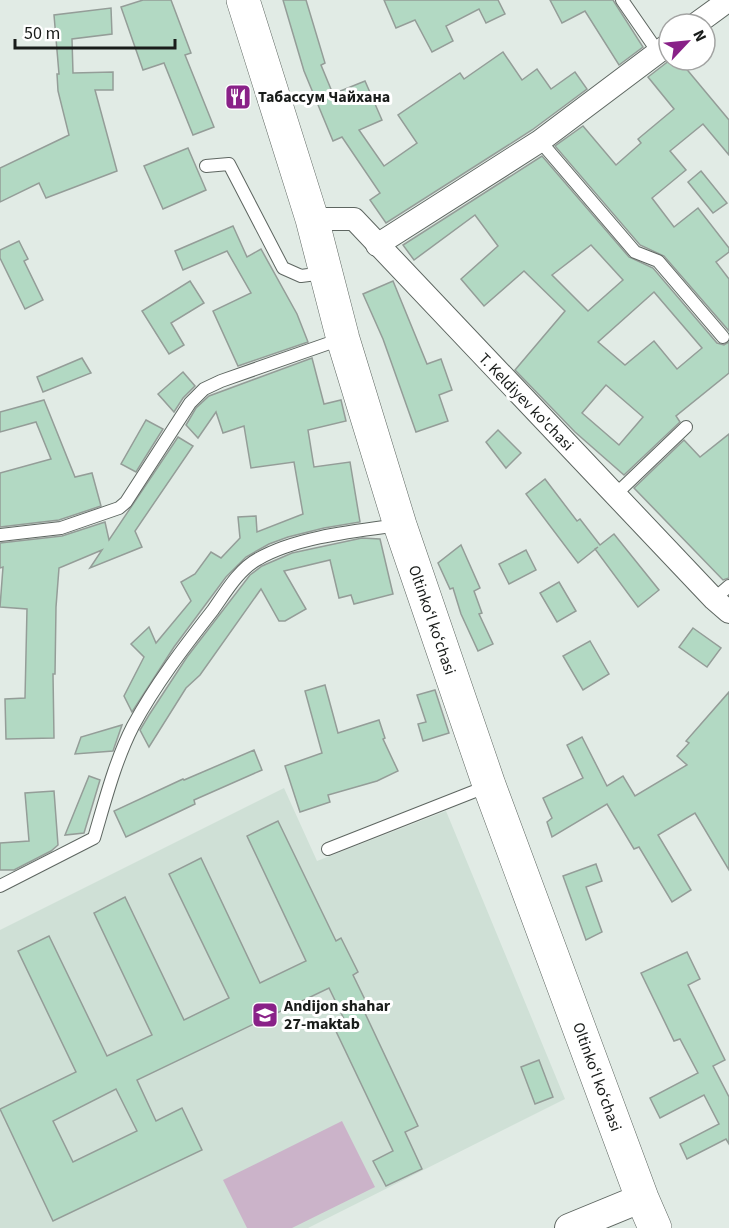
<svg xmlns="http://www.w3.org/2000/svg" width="729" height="1228" viewBox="0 0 729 1228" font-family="'Source Sans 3',sans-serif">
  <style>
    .built { fill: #cfe0d6 }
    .green { fill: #cbb3c9 }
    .building { fill: #b2d9c3; stroke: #949d98; stroke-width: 1.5; fill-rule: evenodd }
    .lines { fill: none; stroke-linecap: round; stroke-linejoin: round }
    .service-casing { stroke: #5e6661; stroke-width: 14 }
    .minor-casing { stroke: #5e6661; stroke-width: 24 }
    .tertiary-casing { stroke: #5e6661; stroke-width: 30 }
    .secondary-casing { stroke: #5e6661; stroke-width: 34 }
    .service { stroke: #fff; stroke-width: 12 }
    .minor { stroke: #fff; stroke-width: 22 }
    .tertiary { stroke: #fff; stroke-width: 28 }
    .secondary { stroke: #fff; stroke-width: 33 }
    .labels { text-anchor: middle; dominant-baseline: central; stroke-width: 6; stroke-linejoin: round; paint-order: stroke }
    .poi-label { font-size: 16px; font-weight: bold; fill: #191c1a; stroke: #fff; text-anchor: start }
    .street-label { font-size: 16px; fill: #191c1a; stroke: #fff }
  </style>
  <rect width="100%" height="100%" fill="#e1ebe5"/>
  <polygon class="built" points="284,788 317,861 446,811 565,1099 308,1228 0,1228 0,930"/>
  <polygon class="green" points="342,1121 375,1187 292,1228 247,1228 223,1180"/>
  <g class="building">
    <polygon points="143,0 171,0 191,53 185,55 214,127 193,135 164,63 143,70 121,7"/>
    <polygon points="283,0 306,0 325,63 321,65 333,94 365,81 382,120 359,130 384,166 417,143 398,115 460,73 464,79 503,52 522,80 537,69 551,89 575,72 587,89 532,130 386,223 370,200 380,193 342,137 333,141 304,71"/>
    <polygon points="384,0 498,0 505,14 486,23 479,9 446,26 453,41 432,52 415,20 396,28"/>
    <polygon points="550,0 613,0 643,47 619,65 585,11 562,23"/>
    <polygon points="111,8 112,34 72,39 73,73 113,72 113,90 95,90 117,171 46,198 39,183 0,202 0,168 69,135 58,91 57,74 59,74 54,15"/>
    <polygon points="670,60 679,60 729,120 729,155 703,124 670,151 686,170 652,198 674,227 698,208 729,248 729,252 716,262 729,279 729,331 664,256 640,245 555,146 583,126 616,165 641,143 638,139 674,109 648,77"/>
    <polygon points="188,148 206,190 163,209 144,166"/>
    <path d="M 542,156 L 629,257 L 653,268 L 717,343 L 724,345 L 729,342 L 729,373 L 676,416 L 680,422 L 624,475 L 575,432 L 515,370 L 565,311 L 524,271 L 484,306 L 461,279 L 498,246 L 475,215 L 414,260 L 403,245 ZM 591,245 L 623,280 L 588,311 L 552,275 ZM 654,292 L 702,348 L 677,369 L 654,341 L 625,365 L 598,342 ZM 606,385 L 643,417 L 619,445 L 582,413 Z"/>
    <polygon points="701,171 727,203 713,213 688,182"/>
    <polygon points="233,226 247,257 261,249 297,314 308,342 238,366 213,311 251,293 227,251 183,270 175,251"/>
    <polygon points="19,241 28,259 24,261 43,300 25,309 0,258 0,250"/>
    <polygon points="190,281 204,303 171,323 184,345 169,354 142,311"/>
    <polygon points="393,281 427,364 441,359 452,390 439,395 448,421 416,432 383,339 363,294"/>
    <polygon points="82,358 91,373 43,392 37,377"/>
    <polygon points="312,358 324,404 341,400 346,421 308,430 314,467 350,462 360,522 324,528 288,537 269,544 246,557 226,577 174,647 132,712 124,696 144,657 131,644 149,627 156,643 191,601 181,582 195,574 211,552 221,558 240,538 238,517 256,516 257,532 303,514 294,462 251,468 244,426 223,433 216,412 198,438 186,425 196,408 209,396"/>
    <polygon points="183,372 195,386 183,398 174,412 158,394"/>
    <polygon points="44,400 75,477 92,473 101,506 59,520 0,527 0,473 51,459 36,422 0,432 0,412"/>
    <polygon points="146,420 163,429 136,472 121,464"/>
    <polygon points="498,430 521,453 506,468 486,442"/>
    <polygon points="729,434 729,578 723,580 634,488 684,440 700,457"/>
    <polygon points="178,437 193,446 135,531 142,547 90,568 102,550 59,568 56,607 55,674 53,674 54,738 6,739 5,699 25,698 27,609 0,607 3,567 0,568 0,543 62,536 105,522 109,540"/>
    <polygon points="545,479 577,521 580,519 600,545 614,534 659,590 638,607 595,549 598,547 578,563 526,494"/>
    <polygon points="362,538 380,539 393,594 354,604 351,595 339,598 330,560 284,571 306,609 285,621 279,621 261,589 200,675 186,688 149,747 140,730 149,715 187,657 250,575 262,566 292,553"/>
    <polygon points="461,545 480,588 474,591 482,613 479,614 493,644 478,651 461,614 453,588 450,589 438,563"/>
    <polygon points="526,550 536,570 509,584 499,564"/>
    <polygon points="559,582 576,611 557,622 540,593"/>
    <polygon points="693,628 721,648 707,667 679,647"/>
    <polygon points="590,641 609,674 583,690 563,656"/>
    <polygon points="325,685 338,733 379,720 385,738 383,739 398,771 377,781 328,795 330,802 300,812 285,766 322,753 305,691"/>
    <polygon points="435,690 449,733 423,741 418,724 426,722 417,695"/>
    <polygon points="729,692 729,870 695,813 658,835 691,890 672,902 639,847 634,849 607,804 552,837 547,822 552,818 543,798 583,778 567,745 582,737 607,786 623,776 635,796 687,765 677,756 689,743 686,741"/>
    <polygon points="122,725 113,751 75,754 81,737"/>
    <polygon points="254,750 262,770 194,800 195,804 126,837 114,811 183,779 184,780"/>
    <polygon points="89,776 100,780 84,833 65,835"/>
    <polygon points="54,791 58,845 51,851 14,870 0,870 0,843 29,841 25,793"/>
    <path d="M 278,821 L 336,941 L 341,938 L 358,972 L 353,975 L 369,1008 L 364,1011 L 418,1126 L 405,1132 L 422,1169 L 386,1186 L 373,1161 L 393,1151 L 334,1027 L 345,1021 L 329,988 L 137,1080 L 156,1121 L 182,1108 L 202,1150 L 53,1221 L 0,1109 L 76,1072 L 18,951 L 49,936 L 107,1056 L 152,1035 L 94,913 L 125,897 L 184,1020 L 229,998 L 169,874 L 201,858 L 260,983 L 306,961 L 247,836 ZM 116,1089 L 137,1131 L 73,1162 L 53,1121 Z"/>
    <polygon points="596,864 602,881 586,887 602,932 586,940 563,876"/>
    <polygon points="687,952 700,979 688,985 725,1060 713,1066 729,1097 729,1144 726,1139 687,1159 680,1144 719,1124 704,1095 660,1118 650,1098 698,1073 680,1039 674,1041 641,973"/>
    <polygon points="539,1060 553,1097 535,1104 521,1067"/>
  </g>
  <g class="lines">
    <defs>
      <g id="service">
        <polyline points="622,0 658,52"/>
        <polyline points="540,141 635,252 658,261 723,337"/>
        <polyline points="206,166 229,164 283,268 301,276 324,273"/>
        <polyline points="615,495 686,427"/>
        <polyline points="0,535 61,528 119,508 126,502 190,403 204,389 221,381 341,339"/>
        <polyline points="714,599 729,586"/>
        <polyline points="328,849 488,786"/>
        <path d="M 0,886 L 94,838 C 105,801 115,761 133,726 C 155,685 184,647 213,610 C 225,593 239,569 258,559 C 296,537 355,531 399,525"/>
      </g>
      <g id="minor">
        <polyline points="696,24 729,0"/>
        <polyline points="312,219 354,219 714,599 729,612"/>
        <polyline points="377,245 540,141 669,44"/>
      </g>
      <polyline id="tertiary" points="569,1228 642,1198"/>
      <polyline id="secondary" points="243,0 312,219 343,339 400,525 489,785 642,1198 655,1228"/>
    </defs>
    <use href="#service" class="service-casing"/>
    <use href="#minor" class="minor-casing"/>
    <use href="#tertiary" class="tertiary-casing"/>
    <use href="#secondary" class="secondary-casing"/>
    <use href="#service" class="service"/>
    <use href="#minor" class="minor"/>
    <use href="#tertiary" class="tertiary"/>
    <use href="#secondary" class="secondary"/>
  </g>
  <defs>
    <symbol id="restaurant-square" viewBox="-11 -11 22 22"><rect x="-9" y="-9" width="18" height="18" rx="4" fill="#892188" stroke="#fff"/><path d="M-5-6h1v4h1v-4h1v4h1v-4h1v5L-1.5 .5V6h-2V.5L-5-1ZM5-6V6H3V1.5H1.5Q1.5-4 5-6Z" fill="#fff"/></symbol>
    <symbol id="school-square" viewBox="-11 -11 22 22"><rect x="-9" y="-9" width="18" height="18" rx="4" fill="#892188" stroke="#fff"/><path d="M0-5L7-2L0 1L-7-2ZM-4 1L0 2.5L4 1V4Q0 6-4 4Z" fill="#fff"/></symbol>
  </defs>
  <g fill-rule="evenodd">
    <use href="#restaurant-square" x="223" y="82" width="30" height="30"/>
    <use href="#school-square" x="250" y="1000" width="30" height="30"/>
  </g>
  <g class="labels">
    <g class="poi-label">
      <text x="258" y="97">Табассум Чайхана</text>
      <text x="284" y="1006">Andijon shahar<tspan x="284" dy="18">27-maktab</tspan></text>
    </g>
    <g class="street-label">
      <text transform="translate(526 402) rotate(46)">T. Keldiyev ko'chasi</text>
      <text transform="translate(432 620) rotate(71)">Oltinkoʻl koʻchasi</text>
      <text transform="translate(597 1077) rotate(70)">Oltinkoʻl koʻchasi</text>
    </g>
  </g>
  <g transform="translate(687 42) rotate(64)"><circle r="28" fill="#ffffff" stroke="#a3a4a3" stroke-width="1.5"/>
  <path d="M0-4.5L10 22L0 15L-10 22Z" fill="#892188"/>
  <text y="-9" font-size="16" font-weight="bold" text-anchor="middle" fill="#191c1a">N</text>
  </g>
  <path d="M15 39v9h160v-9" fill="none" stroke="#191c1a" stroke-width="3"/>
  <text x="24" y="39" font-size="18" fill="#191c1a" stroke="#ffffff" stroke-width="4.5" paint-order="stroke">50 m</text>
</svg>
